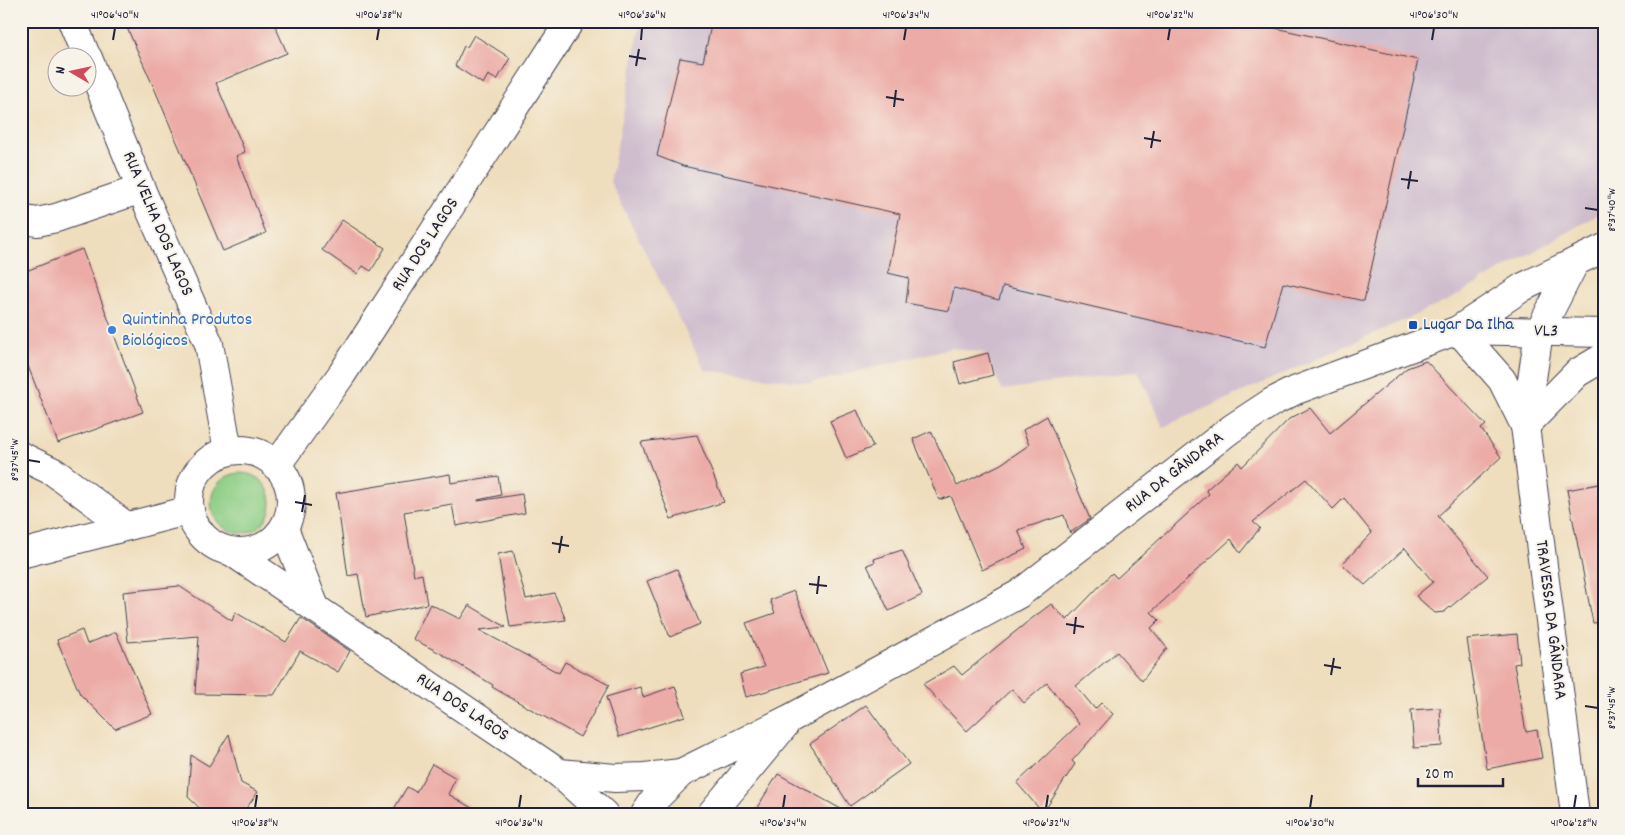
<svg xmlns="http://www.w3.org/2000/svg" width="1625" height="835" viewBox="0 0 1625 835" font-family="Dekko,sans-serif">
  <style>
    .industrial { fill: #cfbdce }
    .green { fill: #8ece85; stroke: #587860 }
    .building { fill: #ecaba6 }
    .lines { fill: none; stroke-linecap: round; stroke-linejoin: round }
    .minor-casing { stroke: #413e4e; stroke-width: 30 }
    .tertiary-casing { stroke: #413e4e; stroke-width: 30 }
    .secondary-casing { stroke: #413e4e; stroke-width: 30 }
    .minor { stroke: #fff; stroke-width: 28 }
    .tertiary { stroke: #fff; stroke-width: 28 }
    .secondary { stroke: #fff; stroke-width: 28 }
    .ticks { fill: none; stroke: #22223b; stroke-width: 2 }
    .transit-dot { fill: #1a4fb4; stroke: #f7f3e8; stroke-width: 2 }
    .shop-dot { fill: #3f7fe0; stroke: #f7f3e8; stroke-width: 2 }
    .labels { text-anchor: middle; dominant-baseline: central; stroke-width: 4; stroke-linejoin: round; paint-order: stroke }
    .street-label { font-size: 18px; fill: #22223b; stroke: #f7f3e8 }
    .shop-label { font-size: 18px; fill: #366cbe; stroke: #f7f3e8; text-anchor: start }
    .transit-label { font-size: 18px; fill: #164399; stroke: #f7f3e8; text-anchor: start }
    .neatline { fill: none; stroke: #22223b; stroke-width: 2 }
    .ticks-label { font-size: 12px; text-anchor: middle; fill: #22223b }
  </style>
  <rect width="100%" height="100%" fill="#f7f3e8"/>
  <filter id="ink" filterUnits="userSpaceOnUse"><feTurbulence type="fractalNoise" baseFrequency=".02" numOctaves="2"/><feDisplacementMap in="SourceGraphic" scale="10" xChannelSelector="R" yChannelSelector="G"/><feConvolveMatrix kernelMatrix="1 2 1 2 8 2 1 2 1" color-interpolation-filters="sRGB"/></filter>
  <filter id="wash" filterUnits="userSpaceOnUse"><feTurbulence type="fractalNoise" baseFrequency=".0096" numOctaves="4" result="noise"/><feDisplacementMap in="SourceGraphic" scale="20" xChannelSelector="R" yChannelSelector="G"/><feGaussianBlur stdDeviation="1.12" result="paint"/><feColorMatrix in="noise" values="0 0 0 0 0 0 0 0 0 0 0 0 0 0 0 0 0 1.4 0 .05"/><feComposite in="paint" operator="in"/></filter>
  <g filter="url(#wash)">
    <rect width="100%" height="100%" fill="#efdebd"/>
    <polygon class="industrial" points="641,21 1604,21 1604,211 1447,301 1163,427 1138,371 1002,390 986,353 951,348 811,383 705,370 610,182"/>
    <circle class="green" cx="241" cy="503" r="30"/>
    <g id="blocks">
      <g class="building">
        <polygon points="124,21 273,21 287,53 216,83 245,152 236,156 266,233 223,251 155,90"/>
        <polygon points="712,21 1244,21 1418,60 1364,301 1283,283 1265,347 1003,286 999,300 954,288 949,311 906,303 909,278 888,273 900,214 683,166 657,156 680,58 703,62"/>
        <polygon points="474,35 510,58 497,80 488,75 483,84 455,66 464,46 467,47"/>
        <polygon points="342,220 385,248 371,271 363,266 357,274 322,250"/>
        <polygon points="82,249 143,412 58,443 21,348 21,273"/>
        <polygon points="988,353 993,375 960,384 954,362"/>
        <polygon points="1426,361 1486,425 1481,429 1501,457 1438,516 1488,576 1444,612 1435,613 1416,596 1433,582 1405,548 1365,585 1342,564 1372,533 1344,498 1333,509 1306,479 1253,522 1260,528 1240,553 1231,539 1151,612 1159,620 1151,628 1167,648 1142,681 1117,652 1076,686 1095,709 1101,703 1113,714 1072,761 1075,764 1043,813 1017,783 1079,724 1047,683 1024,703 1012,689 967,731 923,684 954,666 962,675 1026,623 1051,604 1067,620 1112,573 1117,578 1209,494 1206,490 1238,462 1242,467 1289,419 1310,408 1330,433 1407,368"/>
        <polygon points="857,410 873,447 846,458 830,421"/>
        <polygon points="1047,416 1090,519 1070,533 1064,515 1018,530 1026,549 982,570 951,496 939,500 913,439 931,431 957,486 1001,464 1029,445 1023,430"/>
        <polygon points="697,435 724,502 671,519 641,442"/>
        <polygon points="450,474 451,483 498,476 501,495 478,500 478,501 522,494 525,513 456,526 452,504 404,512 414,576 422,574 427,604 366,617 358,574 348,576 336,493"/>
        <polygon points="1604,483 1604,622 1593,623 1567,490"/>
        <polygon points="902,550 922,595 889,611 867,565 875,562 874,559"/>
        <polygon points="513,551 526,599 554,593 566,620 510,627 498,554"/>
        <polygon points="677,569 700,624 670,637 647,581"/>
        <polygon points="179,586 232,621 235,612 286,642 301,618 350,651 338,672 300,651 274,695 195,694 199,636 128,642 123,592"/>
        <polygon points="794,591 828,673 746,697 740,674 764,667 746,623 775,613 770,600"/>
        <polygon points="430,604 460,619 469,605 506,627 479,630 559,673 565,662 609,685 580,737 492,687 493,685 440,653 413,639"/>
        <polygon points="82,630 87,644 116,632 152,714 115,729 80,694 57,640"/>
        <polygon points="1517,634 1520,663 1514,664 1526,732 1537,730 1542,758 1487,769 1467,639"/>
        <polygon points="675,686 685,716 619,737 606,697 640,687 643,697"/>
        <polygon points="866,705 909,764 850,806 810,744"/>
        <polygon points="1440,708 1442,746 1414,748 1411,710"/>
        <polygon points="229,734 241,783 258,792 242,814 206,814 188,797 191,755 209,766"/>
        <polygon points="432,764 456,778 448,794 482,814 391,814 407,787 416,792"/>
        <polygon points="778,774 850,814 753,814"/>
      </g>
    </g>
  </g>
  <g filter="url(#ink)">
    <use href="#blocks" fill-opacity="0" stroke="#413e4e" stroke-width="1"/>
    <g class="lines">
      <defs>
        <g id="minor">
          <polyline points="72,21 87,58"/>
          <polyline points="88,58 141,189 209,344 228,451"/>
          <polyline points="21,219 37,222 56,218 141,189"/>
          <polyline points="1575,262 1539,332 1525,426 1575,814"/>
          <polyline points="1525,426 1502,380 1458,330 1523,287 1604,248"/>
          <polyline points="1525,426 1577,373 1604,357"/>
          <polyline points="21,456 54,472 126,526"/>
          <polyline points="276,466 342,374 570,21"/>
        </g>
        <g id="tertiary">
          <circle cx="240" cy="501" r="51"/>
          <polyline points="284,528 315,607"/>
          <polyline points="232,552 559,773"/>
          <polyline points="21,554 190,510"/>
        </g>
        <g id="secondary">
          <polyline points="559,773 615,778 645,777 681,773"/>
          <polyline points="559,773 604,814"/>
          <polyline points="645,814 655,799 681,773 791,718 1019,594 1231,429 1272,402 1294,391 1458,330 1604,333"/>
          <polyline points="711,814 784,726"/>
        </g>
      </defs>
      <use href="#minor" class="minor-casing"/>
      <use href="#tertiary" class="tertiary-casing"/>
      <use href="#secondary" class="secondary-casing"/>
      <use href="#minor" class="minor"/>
      <use href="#tertiary" class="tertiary"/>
      <use href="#secondary" class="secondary"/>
    </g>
  </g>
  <path class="ticks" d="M 113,40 L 115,28M 377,40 L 379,28M 641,40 L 642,28M 904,40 L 906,28M 1168,40 L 1170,28M 1432,40 L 1434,28M 629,56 L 646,59M 636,66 L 639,49M 886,97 L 904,100M 894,107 L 896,90M 1144,138 L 1161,141M 1151,148 L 1154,131M 1401,179 L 1418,181M 1408,189 L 1411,171M 1585,208 L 1598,210M 28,460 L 40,462M 295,502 L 312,505M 302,512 L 305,495M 552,543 L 569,546M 559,553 L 562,536M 809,584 L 827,586M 817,594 L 819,576M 1066,624 L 1084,627M 1074,634 L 1076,617M 1324,665 L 1341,668M 1331,675 L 1334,658M 1585,706 L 1598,708M 255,808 L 257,795M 519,808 L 521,795M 783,808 L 785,795M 1046,808 L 1048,795M 1310,808 L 1312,795M 1574,808 L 1576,795"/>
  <rect class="transit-dot" x="1408" y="320" width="10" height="10" rx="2.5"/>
  <circle class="shop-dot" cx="112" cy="330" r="5"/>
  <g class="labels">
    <g class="street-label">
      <text transform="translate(157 224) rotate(67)">RUA VELHA DOS LAGOS</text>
      <text transform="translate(426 245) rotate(-57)">RUA DOS LAGOS</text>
      <text transform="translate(1546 332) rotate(1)">VL3</text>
      <text transform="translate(1175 473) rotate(-38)">RUA DA GÂNDARA</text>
      <text transform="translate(1550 620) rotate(83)">TRAVESSA DA GÂNDARA</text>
      <text transform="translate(462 708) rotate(34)">RUA DOS LAGOS</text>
    </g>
    <g class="shop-label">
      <text x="122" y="320">Quintinha Produtos<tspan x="122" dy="21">Biológicos</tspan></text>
    </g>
    <g class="transit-label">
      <text x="1423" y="325">Lugar Da Ilha</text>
    </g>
  </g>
  <rect width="1625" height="835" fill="none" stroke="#f7f3e8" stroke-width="55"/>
  <g transform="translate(72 72) rotate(279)"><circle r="24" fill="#f7f3e8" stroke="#a29fa3"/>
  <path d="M0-4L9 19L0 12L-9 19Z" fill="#d1495b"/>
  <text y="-8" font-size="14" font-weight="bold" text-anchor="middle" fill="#22223b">N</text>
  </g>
  <path d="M1418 778v8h85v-8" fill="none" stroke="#22223b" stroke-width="2.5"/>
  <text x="1425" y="778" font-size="15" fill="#22223b" stroke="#f7f3e8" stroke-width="4" paint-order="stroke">20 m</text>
  <rect x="28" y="28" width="1570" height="780" class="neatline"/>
  <g class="ticks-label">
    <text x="115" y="18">41°06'40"N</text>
    <text x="379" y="18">41°06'38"N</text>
    <text x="642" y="18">41°06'36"N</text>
    <text x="906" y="18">41°06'34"N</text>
    <text x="1170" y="18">41°06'32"N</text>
    <text x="1434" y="18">41°06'30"N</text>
    <text transform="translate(1611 210) rotate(-90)" y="4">8°37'40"W</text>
    <text transform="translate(14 460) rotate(-90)" y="4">8°37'45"W</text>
    <text transform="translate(1611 708) rotate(-90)" y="4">8°37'45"W</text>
    <text x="255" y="826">41°06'38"N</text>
    <text x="519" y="826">41°06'36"N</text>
    <text x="783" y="826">41°06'34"N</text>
    <text x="1046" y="826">41°06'32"N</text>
    <text x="1310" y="826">41°06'30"N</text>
    <text x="1574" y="826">41°06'28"N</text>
  </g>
</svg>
